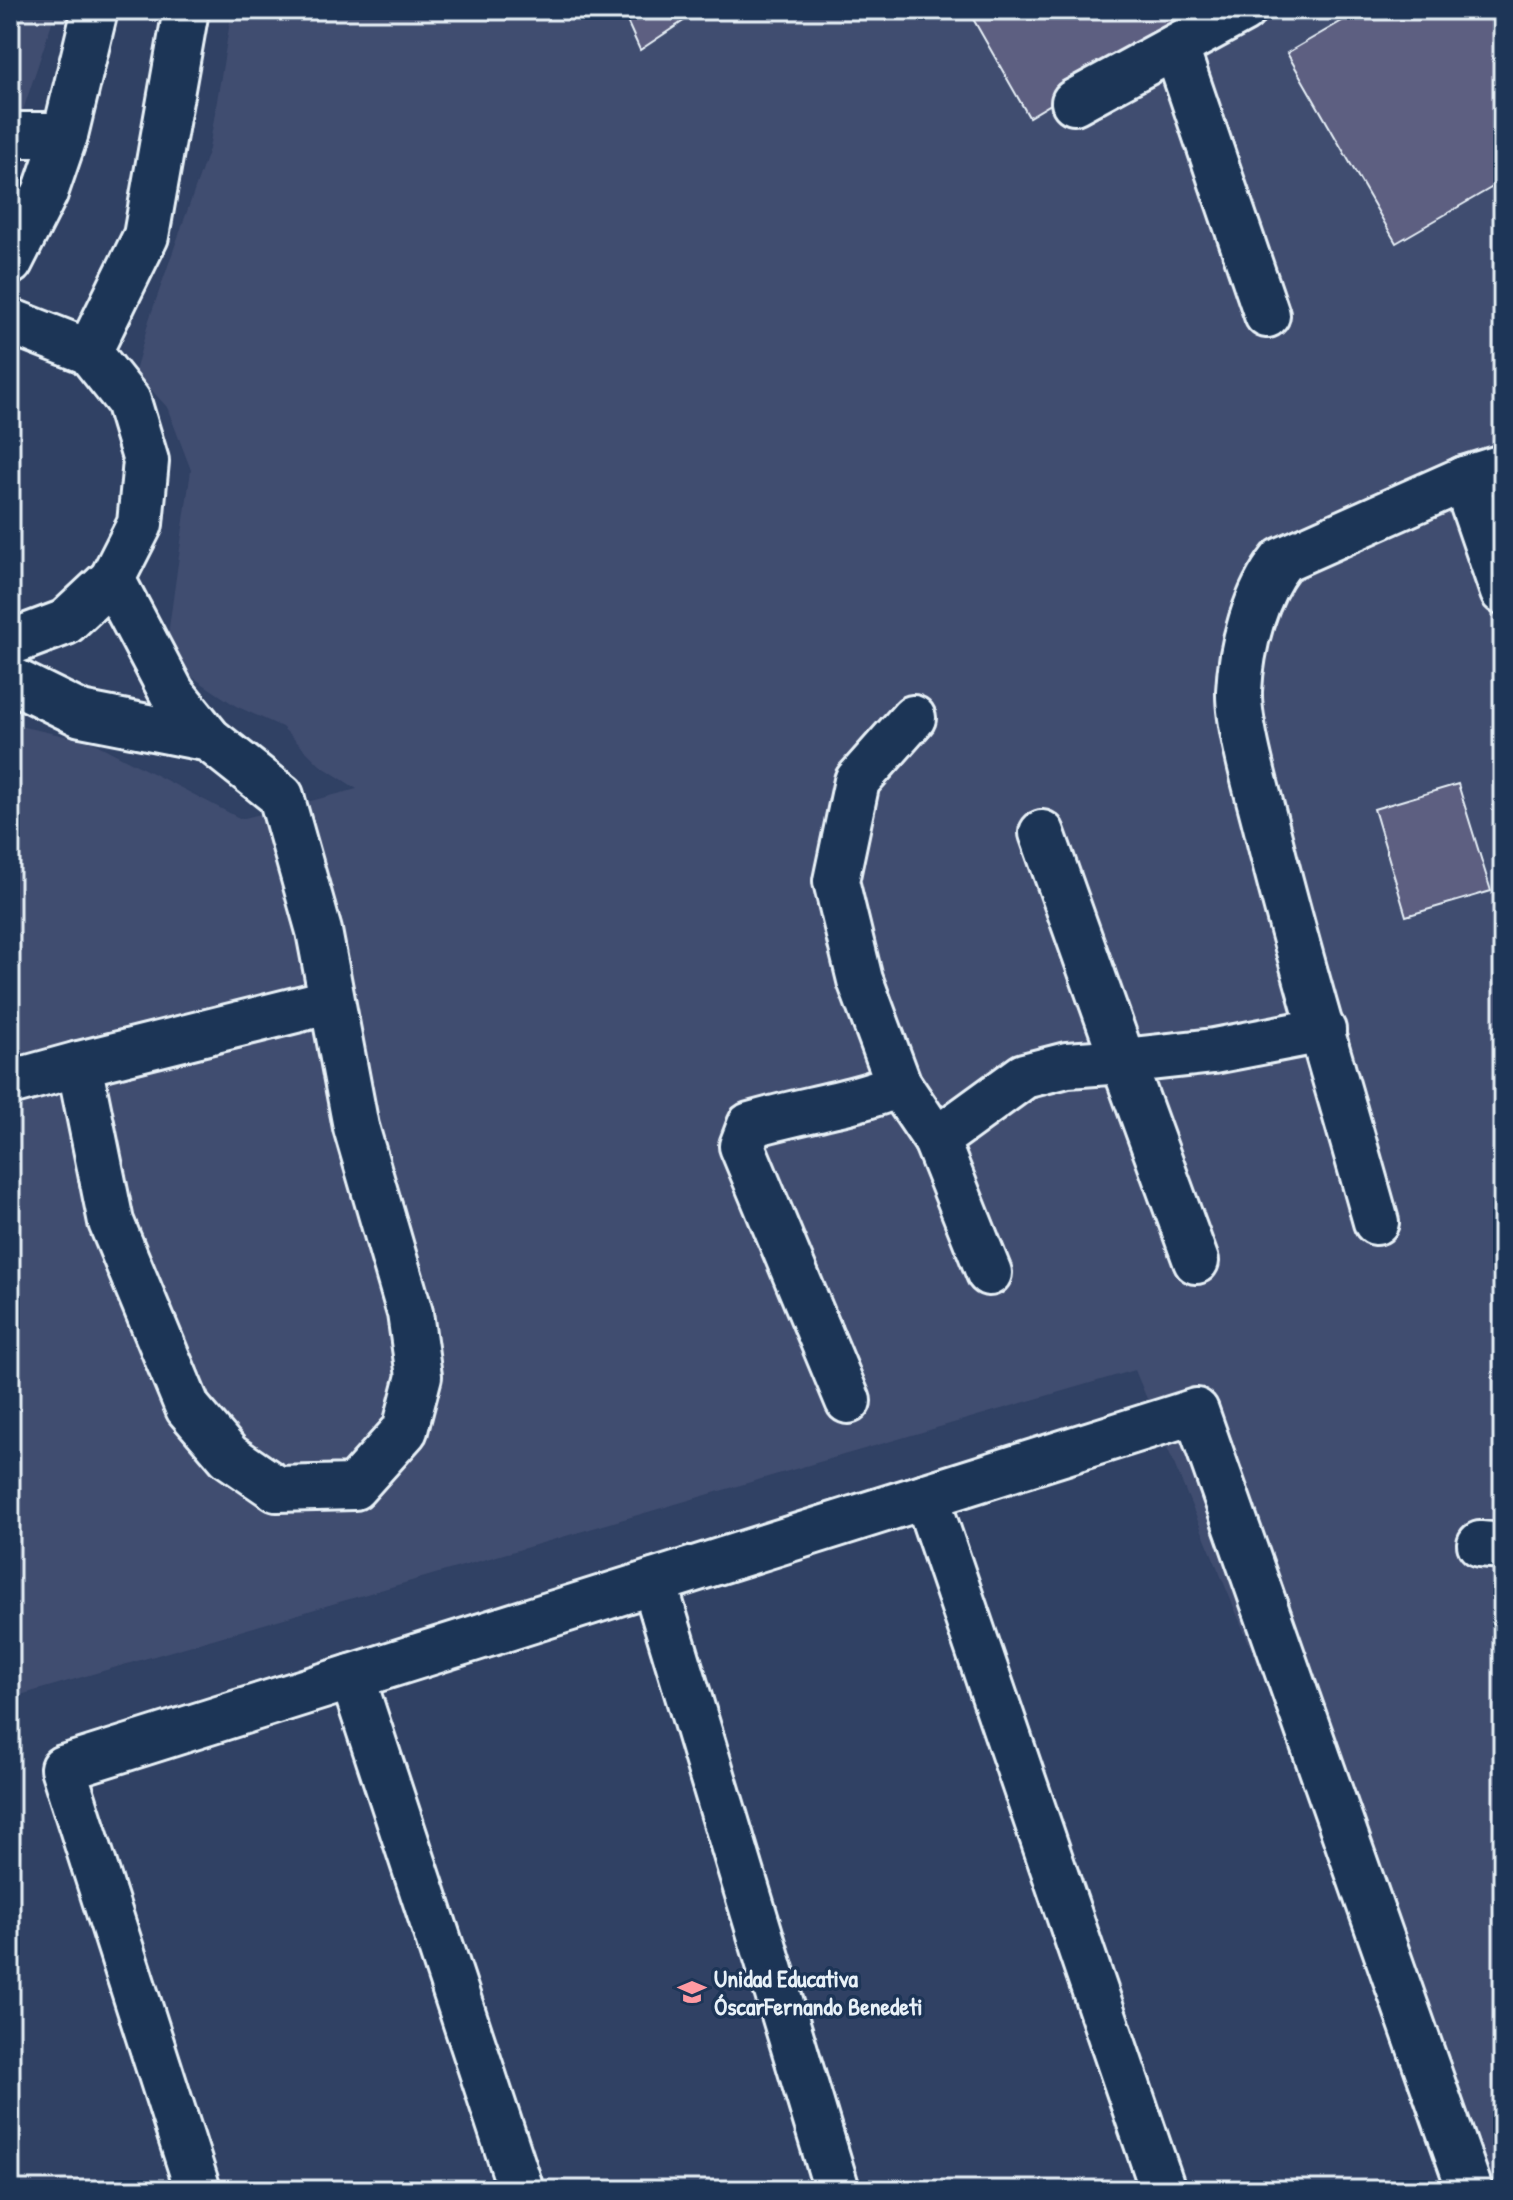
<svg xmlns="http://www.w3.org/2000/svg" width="1513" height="2200" viewBox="0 0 1513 2200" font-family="'Patrick Hand',sans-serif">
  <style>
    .built { fill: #414d70 }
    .building { fill: #5d5e81; stroke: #e8f1f8; stroke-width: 2 }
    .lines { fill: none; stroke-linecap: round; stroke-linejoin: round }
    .minor-casing { stroke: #e8f1f8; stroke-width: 50 }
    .minor { stroke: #1d3557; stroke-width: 44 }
    .labels { text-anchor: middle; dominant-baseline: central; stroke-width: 7; stroke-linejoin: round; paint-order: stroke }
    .poi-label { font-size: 24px; font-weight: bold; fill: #e8f1f8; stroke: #1d3557; text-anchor: start }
  </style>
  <rect width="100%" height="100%" fill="#304164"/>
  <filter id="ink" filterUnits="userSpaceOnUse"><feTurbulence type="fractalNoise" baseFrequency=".0125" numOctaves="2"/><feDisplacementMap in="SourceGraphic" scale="16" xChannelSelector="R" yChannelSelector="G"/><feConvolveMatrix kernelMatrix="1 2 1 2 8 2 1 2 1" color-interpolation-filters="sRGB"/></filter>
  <g filter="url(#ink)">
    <g class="built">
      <polygon points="10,10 56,10 10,150"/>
      <polygon points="232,10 1503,10 1503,2190 1477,2190 1135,1370 10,1698 10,724 92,742 241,819 357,789 320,765 282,727 236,706 191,676 167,642 191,470 167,407 135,372 149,320 209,149"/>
    </g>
    <g class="building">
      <polygon points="622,10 700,10 640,50"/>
      <polygon points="968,10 1208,10 1029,117"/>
      <polygon points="1361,10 1503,10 1503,181 1396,243 1287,53"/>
      <polygon points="1458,784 1491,891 1406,916 1374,809"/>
    </g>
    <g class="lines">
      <defs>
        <g id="minor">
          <polyline points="1176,48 1267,315"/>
          <polyline points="1074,102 1243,10"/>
          <polyline points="10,135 65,135"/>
          <polyline points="10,262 45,193 65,135 95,10"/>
          <polyline points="10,321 89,352 128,401 146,461 140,524 112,579 66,622 10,643"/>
          <polyline points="89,352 146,236 186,10"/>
          <polyline points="1464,479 1503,592"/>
          <polyline points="112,579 172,693 209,739 281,796 319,931 356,1127 410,1313 419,1376 405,1430 354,1487 277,1489 229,1456 188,1408 111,1222 79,1064 332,1001"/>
          <polyline points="10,679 81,714 209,739"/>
          <polyline points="913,718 857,781 836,881 860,980 899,1085 936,1140"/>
          <polyline points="1042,833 1123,1061 1214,1051 1323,1030"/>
          <polyline points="10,1083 79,1064"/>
          <path d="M 1376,1222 C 1340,1092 1300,964 1268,834 C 1259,797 1238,727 1239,691 C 1241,647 1255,594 1282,560 L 1464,479 L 1503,467"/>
          <polyline points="989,1273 936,1140 1024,1076 1067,1065 1123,1061 1196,1261"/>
          <path d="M 848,1401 L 742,1146 L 750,1125 C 799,1110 851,1104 899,1085"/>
          <polyline points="926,1496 1163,2190"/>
          <polyline points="1480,1544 1503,1546"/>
          <polyline points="654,1582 837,2190"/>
          <polyline points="352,1677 521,2190"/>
          <polyline points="198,2190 63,1768 1196,1411 1470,2190"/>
        </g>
      </defs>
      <use href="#minor" class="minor-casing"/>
      <use href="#minor" class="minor"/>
    </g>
  </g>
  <defs>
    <symbol id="school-bare" viewBox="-9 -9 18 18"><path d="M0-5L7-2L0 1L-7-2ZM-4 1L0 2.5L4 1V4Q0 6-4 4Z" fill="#ff9aa2" stroke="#1d3557" stroke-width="2.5" paint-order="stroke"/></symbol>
  </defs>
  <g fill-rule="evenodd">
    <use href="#school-bare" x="672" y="1972" width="40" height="40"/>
  </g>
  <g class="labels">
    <g class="poi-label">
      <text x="714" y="1978">Unidad Educativa<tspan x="714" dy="28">ÓscarFernando Benedeti</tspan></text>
    </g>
  </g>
  <rect width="1513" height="2200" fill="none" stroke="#1d3557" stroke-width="40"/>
  <rect x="20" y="20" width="1473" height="2160" fill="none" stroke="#e8f1f8" stroke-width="3" filter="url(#ink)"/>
</svg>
